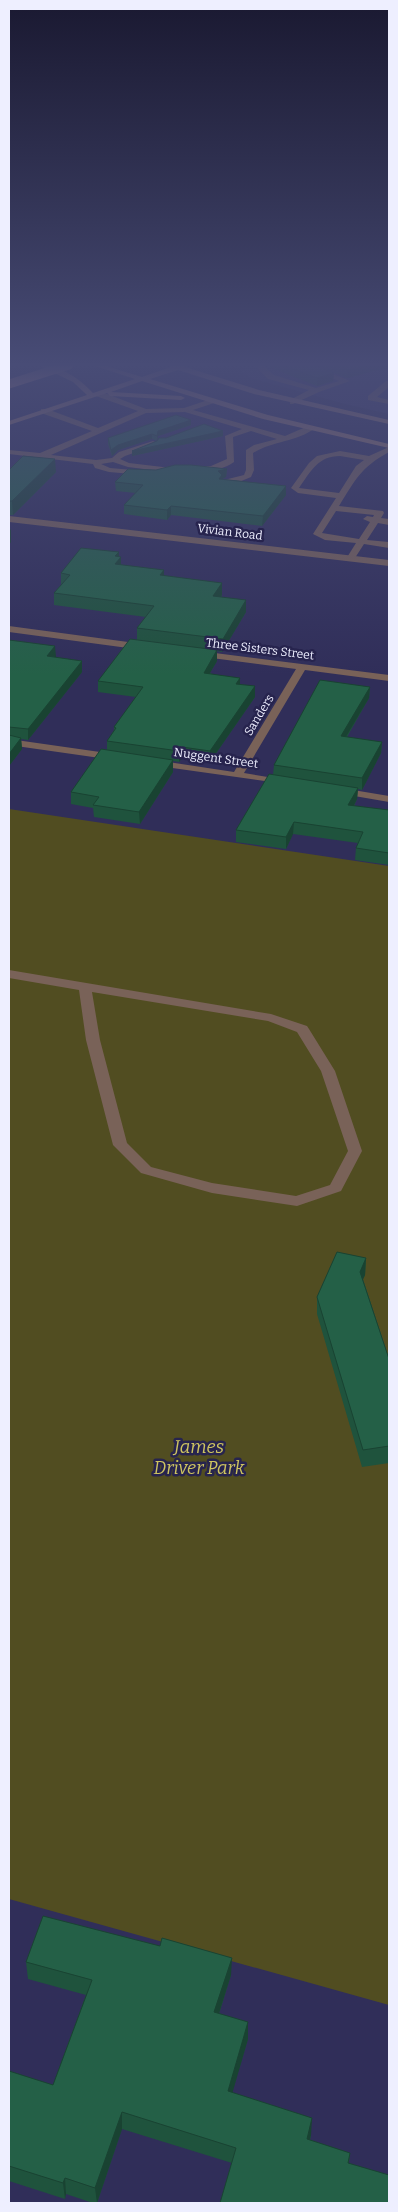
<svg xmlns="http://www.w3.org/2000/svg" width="398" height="2212" viewBox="0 0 398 2212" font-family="Bitter,serif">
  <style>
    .built { fill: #3a3768 }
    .green { fill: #514d21 }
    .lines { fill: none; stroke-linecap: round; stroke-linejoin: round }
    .service { fill: #796258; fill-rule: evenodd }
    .minor { fill: #796258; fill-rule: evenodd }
    .secondary { fill: #9e7a6b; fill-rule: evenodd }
    .motorway-bridge { stroke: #d59d87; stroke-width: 9 }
    .wall { fill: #1f533d }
    .shaded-wall { fill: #194332 }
    .building { fill: #246047; stroke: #194332 }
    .labels { text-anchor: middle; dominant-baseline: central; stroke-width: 5; stroke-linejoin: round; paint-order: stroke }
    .far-street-label { font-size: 12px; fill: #eeefff; stroke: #27244e }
    .near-park-label { font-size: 18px; font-style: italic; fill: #cec460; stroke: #27244e }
  </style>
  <rect width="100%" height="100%" fill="#302e59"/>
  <polygon class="built" points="253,365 389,365 389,414 345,404 250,378 240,370"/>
  <polygon class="green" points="9,809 389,866 389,2005 9,1899"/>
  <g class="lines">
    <g class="service">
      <polygon points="258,365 266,365 265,367 274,375 316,388 339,381 300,365 311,365 350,381 319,392 293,404 290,404 290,400 309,390 268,379 258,369"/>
      <polygon points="386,381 389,381 389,387 377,397 389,400 389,404 368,400 368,396"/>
      <path d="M 96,392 L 102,392 L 146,409 L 184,408 L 211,399 L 215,401 L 214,403 L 193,410 L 285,436 L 308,426 L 315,428 C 297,442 272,441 253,453 L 254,470 L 251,477 L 234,484 L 220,481 L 244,475 L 246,470 L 246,450 L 254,445 L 277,439 L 251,431 L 233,437 L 234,462 C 223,470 205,473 192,471 L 192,467 L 211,466 L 227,459 L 225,436 L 242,429 L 185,412 L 146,413 L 51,455 L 96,460 L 112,458 L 119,452 L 153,441 L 157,443 L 156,445 L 125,456 L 120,459 L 129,463 L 171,468 L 171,472 L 168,472 L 128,467 L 113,462 L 101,464 L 110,468 L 144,471 L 148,473 L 144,475 L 109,472 L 95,468 L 93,464 L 9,454 L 9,450 L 40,453 L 92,431 L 41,413 L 41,409 L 47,409 L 98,428 L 138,411 L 96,396 Z"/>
      <path d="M 389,447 L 389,452 C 360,468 356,479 339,506 L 383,511 L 384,513 L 381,518 L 389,519 L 389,525 L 378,523 L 367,540 L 389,542 L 389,548 L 364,544 L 353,561 L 347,561 L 346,559 L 356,543 L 325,540 L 313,534 L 336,498 L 298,493 L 291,488 L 309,463 L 317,456 L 340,451 L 369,456 ZM 340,456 L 364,460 L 356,466 L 339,493 L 299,488 C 311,471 318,456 340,456 ZM 336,511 L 374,515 L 373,517 L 367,516 L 363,519 L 370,522 L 359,539 L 322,533 Z"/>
      <path d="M 9,970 L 271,1014 L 307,1026 L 309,1029 L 335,1071 L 362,1151 L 341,1191 L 297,1206 L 212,1193 L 141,1173 L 113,1145 L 86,1040 L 79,990 L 9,978 ZM 92,992 L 268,1021 L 297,1032 L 321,1071 L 348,1151 L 330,1185 L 296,1196 L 212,1183 L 151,1167 L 127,1143 L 100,1040 Z"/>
    </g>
    <g class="minor">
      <polygon points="9,516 389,560 389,566 9,522"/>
      <polygon points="9,626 143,644 148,647 143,650 9,632"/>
      <polygon points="199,651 389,675 389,681 305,670 244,773 286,780 287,782 286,784 151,765 150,763 155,760 234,772 296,669 196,656 194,654"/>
      <polygon points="9,739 114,754 119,757 114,760 9,745"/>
      <polygon points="341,788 389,796 389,802 337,793 336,791 337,789"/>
    </g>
    <path class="secondary" d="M 38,365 C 60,365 79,378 93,393 L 135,379 L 92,365 L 103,365 L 142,377 L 171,367 L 167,365 L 185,365 L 185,367 L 259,390 L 389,420 L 389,424 L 254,394 L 178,370 L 150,379 L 268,415 L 389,444 L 389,448 L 263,419 L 142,381 L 111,392 L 181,396 L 185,398 L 181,400 L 110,396 L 107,393 L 9,425 L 9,421 L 87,395 L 73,382 Z"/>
    <polyline class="motorway-bridge" points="9,384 69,365"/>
  </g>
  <g class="wall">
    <polygon points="269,365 314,365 334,373 333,381 317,386 269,367"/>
    <polygon points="316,365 385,365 385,368 347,378"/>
    <polygon points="191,420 191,425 158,436 157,440 166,438 223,431 223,436 132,456 132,451 157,441 152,439 118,450 112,456 108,444 108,438"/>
    <polygon points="227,469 226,477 222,479 286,486 286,495 262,526 171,515 167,520 124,514 124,505 136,493 116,491 115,482 156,470"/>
    <polygon points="9,470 56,472 13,515 9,515"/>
    <polygon points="119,552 119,557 121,557 121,565 164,576 222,583 222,595 221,597 246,612 222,652 217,651 217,661 210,673 240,684 255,697 210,762 182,758 179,762 173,761 173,772 140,824 94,817 93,808 71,804 71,792 107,750 107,741 114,730 114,727 136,697 98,692 98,681 137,640 137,628 146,617 54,605 54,593 61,585 61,573"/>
    <polygon points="9,640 55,657 82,661 82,672 28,740 21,739 22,749 9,766"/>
    <polygon points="370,687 369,698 347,737 382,742 381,753 362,790 358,789 357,799 354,806 389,810 389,865 355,860 356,848 358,843 293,834 286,849 236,842 236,830 273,775 274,765"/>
    <polygon points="366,1258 365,1275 363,1279 389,1359 389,1463 362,1467 317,1314 317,1297"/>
    <polygon points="26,1962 231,1975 219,2014 248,2022 248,2039 232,2093 311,2135 310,2140 350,2153 349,2163 232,2163 122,2129 97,2203 93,2203 66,2194 65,2199 9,2181 9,2071 53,2085 86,1995 28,1979"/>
  </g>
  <g class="shaded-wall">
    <polygon points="367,365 385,365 385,368 347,378 348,370"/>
    <polygon points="334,373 333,381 317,386 317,378"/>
    <polygon points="191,420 191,425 158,436 157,441 157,436 158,431"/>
    <polygon points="223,431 223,436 132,456 132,451"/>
    <polygon points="152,434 152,439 118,450 112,456 111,450 118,445"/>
    <polygon points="55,459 56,472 13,515 12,501"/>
    <polygon points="227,469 226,477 222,479 219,488 218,471"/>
    <polygon points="286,486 286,495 262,526 263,516"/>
    <polygon points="171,506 171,515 167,520 167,510"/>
    <polygon points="11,529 11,542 9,545 9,531"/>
    <polygon points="119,552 119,559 121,557 121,569 116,576 115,556"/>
    <polygon points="164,570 164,582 160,575"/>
    <polygon points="222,583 222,595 213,608 213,596"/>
    <polygon points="246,600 246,612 222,652 223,639"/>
    <polygon points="55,646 56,657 47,656"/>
    <polygon points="217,650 217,661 204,683 204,673"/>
    <polygon points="82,661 82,672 28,740 28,729"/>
    <polygon points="240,678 240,688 236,684"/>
    <polygon points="255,686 255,697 210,762 210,751"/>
    <polygon points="370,687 369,698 340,747 341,736"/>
    <polygon points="21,738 22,749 9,766 9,754"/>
    <polygon points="382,742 381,753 362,790 362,778"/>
    <polygon points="182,747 182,758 179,762 179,751"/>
    <polygon points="173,760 173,772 140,824 139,812"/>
    <polygon points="358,788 357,799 348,817 348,805"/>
    <polygon points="294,822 293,834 286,849 286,837"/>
    <polygon points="366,1258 365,1275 359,1288 360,1272"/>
    <polygon points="232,1958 231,1975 214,2029 214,2012"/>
    <polygon points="248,2022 248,2039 228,2108 228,2091"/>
    <polygon points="122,2112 122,2129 97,2203 95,2188"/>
    <polygon points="312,2118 311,2135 306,2155 307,2139"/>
    <polygon points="65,2178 66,2194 65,2199 63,2183"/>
  </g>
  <g class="building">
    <polygon points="282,365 314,365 334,373 317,378"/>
    <polygon points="334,365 367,365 348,370"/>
    <polygon points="176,415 191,420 158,431 157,436 152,434 118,445 111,450 108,438"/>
    <polygon points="204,424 223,431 132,451 157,441 159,438 166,438"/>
    <polygon points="23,456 55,459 12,501 9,501 9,470"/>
    <polygon points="175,465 191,465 227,469 218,471 222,475 219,479 286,486 263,516 171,506 167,510 124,505 143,485 115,482 128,469 156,470"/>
    <polygon points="81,548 119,552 115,556 121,557 115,564 164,570 160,575 222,583 213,596 246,600 223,639 137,628 154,606 54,593 70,575 61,573"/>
    <polygon points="130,639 217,650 204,673 240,678 236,684 255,686 210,751 182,747 179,751 107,741 116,728 114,727 143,687 98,681"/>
    <polygon points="9,640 55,646 47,656 82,661 28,729 9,727"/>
    <polygon points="320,680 370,687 341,736 382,742 362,778 274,765"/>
    <polygon points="9,735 21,738 9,754"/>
    <polygon points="101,749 173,760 139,812 93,805 99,797 71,792"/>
    <polygon points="269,774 358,788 348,805 389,810 389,853 356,848 363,832 294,822 286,837 236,830"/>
    <polygon points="337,1252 366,1258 360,1272 389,1359 389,1446 363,1450 317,1297"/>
    <polygon points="43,1916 160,1946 162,1938 232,1958 214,2012 248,2022 228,2091 312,2118 307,2139 350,2153 348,2163 389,2175 389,2203 220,2203 236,2148 122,2112 95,2188 65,2178 63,2183 9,2166 9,2071 53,2085 92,1980 26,1962"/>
  </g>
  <linearGradient id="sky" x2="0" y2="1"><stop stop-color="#1a1931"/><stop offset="0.54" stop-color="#484c76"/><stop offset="1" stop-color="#484c76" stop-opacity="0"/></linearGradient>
  <rect width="398" height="675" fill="url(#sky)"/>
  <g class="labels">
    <g class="far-street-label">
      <text transform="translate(230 532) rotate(7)">Vivian Road</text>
      <text transform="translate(260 649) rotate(7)">Three Sisters Street</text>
      <text transform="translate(259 715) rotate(-59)">Sanders</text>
      <text transform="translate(216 758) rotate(8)">Nuggent Street</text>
    </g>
    <g class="near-park-label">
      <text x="199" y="1447">James<tspan x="199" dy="21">Driver Park</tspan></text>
    </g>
  </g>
  <rect width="398" height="2212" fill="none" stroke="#eeefff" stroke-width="20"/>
</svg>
